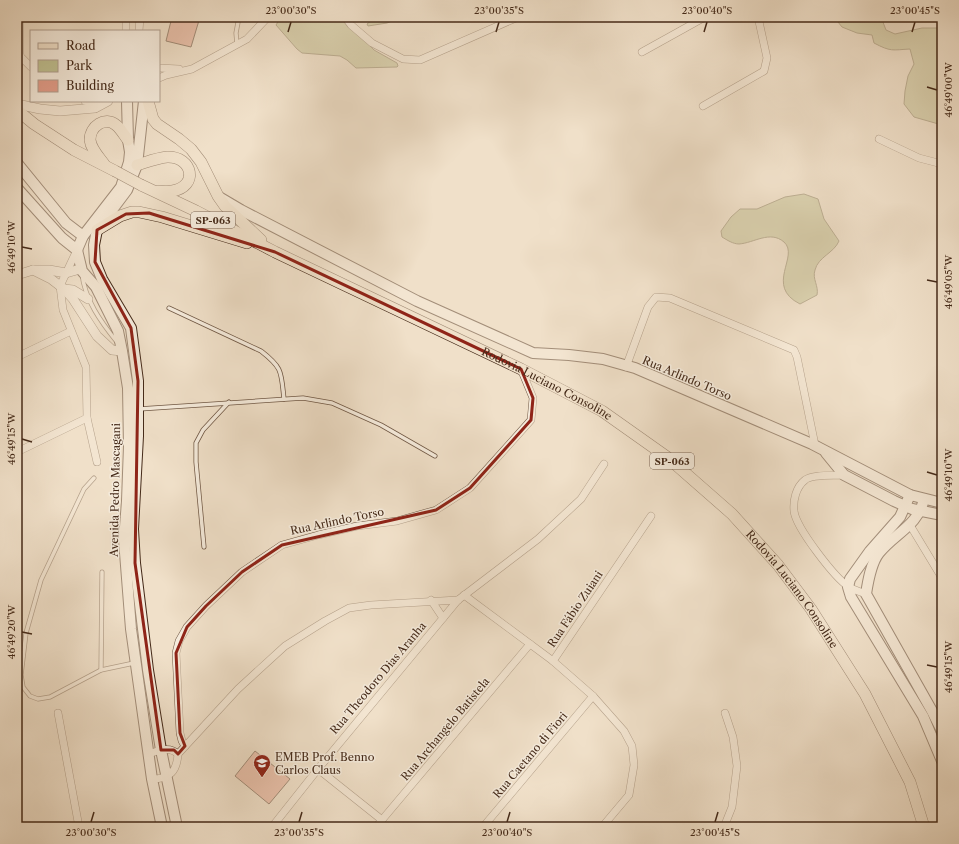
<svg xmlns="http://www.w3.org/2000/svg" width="959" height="844" viewBox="0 0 959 844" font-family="'Libre Caslon Text',serif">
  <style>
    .green { fill: #c0c192; stroke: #827656 }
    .building { fill: #e29d8a; stroke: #452a19 }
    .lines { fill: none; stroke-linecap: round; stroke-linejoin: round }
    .service-casing { stroke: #705845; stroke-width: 5 }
    .minor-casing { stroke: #705845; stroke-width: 8 }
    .tertiary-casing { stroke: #705845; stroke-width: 10 }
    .secondary-casing { stroke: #452a19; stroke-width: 12 }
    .primary-casing { stroke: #452a19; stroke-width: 12 }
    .service { stroke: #f5ebdc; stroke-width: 3.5 }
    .minor { stroke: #f5ebdc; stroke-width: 7 }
    .tertiary { stroke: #f5ebdc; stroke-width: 9 }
    .secondary { stroke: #f5ebdc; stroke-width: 10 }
    .primary { stroke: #f0e0c9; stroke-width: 11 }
    .primary-bridge-casing { stroke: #452a19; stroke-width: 12; stroke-linecap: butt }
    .primary-bridge { stroke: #f0e0c9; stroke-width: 11 }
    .marked { fill: none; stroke: #8f2418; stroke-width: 3; stroke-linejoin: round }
    .ticks { fill: none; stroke: #452a19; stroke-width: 1.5 }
    .labels { text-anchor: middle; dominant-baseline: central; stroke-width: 3; stroke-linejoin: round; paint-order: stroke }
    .shield { fill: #f5ebdc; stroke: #7a6454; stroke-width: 1 }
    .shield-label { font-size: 10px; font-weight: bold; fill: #452a19 }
    .street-label { font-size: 11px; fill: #452a19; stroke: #f5ebdc }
    .poi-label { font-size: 11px; fill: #452a19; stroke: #f5ebdc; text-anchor: start }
    .neatline { fill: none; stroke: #452a19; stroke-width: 1.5 }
    .ticks-label { font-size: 10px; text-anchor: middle; fill: #452a19 }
  </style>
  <rect width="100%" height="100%" fill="#f0e0c9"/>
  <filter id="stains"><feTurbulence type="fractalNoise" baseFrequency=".005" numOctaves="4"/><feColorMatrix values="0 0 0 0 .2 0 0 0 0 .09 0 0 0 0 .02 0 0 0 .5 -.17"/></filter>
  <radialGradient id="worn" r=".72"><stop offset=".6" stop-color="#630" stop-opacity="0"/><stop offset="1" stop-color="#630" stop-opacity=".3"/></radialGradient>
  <g class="green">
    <polygon points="281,17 343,17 374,50 397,63 398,66 397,67 356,68 347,60 340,56 302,53 297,49 276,25"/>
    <polygon points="376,17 413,17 399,18 387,23 368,26 367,24"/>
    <path d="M 834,17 L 881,17 L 886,30 L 895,34 L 922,28 L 938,28 L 942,30 L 942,125 L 914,117 L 904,104 L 905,91 L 908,76 L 914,64 L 910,49 C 892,50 891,52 874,43 L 872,35 L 857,33 L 842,27 Z"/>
    <path d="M 804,194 L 818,199 L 824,219 L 839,241 C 834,253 818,257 815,270 C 812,279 819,286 817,295 L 800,304 C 764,286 800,256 784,242 C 770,230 754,243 739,244 C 733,244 727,240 722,237 L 721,231 L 731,217 L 740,209 L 757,209 L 785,197 Z"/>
  </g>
  <g class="building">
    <polygon points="172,17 200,17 191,47 166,41"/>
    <polygon points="255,751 290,779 269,804 235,776"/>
  </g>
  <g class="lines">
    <defs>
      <g id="service">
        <polyline points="237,44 236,33 239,17"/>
        <path d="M 82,274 C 85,300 101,322 117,342"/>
        <path d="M 169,308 L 261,351 C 283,368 281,372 284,399"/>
        <polyline points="139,409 303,398 332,403 381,425 435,456"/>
        <polyline points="94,478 84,489 41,580 26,633 21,675 23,687 30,696 38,699 50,697 101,670 134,663"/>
        <polyline points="204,547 196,462 196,443 203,430 229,402"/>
        <polyline points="101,670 102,572"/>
      </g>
      <g id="minor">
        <polyline points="345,17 351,25 372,43 403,59 420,60 518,17"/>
        <polyline points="126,31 126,17"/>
        <polyline points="139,31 140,17"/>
        <polyline points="642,52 705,17"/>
        <polyline points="19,55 31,67"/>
        <polyline points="159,68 179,69"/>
        <polyline points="17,77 20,56 20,17"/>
        <polyline points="159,78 166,75 192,69 247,39 268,17"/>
        <polyline points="85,101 93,103 102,103"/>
        <polyline points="703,106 764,71 767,58 758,17"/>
        <polyline points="879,139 919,158 942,164"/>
        <polyline points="77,250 60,286 63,310 86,367 87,418 97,462"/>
        <polyline points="17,357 71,331"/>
        <polyline points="626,367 648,307 656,297 670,298 794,350 797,357 815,445"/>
        <polyline points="17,452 87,418"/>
        <path d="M 844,475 C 834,476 812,474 805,480 C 796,487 793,500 794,511 C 796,528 835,578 849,587 C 854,590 861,592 866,594"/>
        <polyline points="910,525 942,578"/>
        <polyline points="464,595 553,661"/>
        <polyline points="431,600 443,618"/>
        <polyline points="58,713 79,827"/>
        <polyline points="185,746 182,741 180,733 176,653 179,641 187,627 206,606 242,572 282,545 318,535 357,526 397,521 436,510 470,488 531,420 533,398 521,369"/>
        <path d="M 149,754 C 159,750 170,746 178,754"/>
        <polyline points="318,769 382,820"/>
        <path d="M 152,779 C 170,779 177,771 178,754 L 238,689 L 285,646 L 325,621 L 349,608 L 371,605 L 458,600"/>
        <polyline points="272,827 318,769 458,600 538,539 581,499 604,464"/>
        <polyline points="376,827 530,644"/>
        <polyline points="483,827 593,696"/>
        <polyline points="602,827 629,795 634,765 632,746 624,731 593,696 553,661 651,516"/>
        <polyline points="724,827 732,807 737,766 733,737 725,713"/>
      </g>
      <g id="tertiary">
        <polyline points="17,104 40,109 60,111 95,108 108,101"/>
        <polyline points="33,270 51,279 64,289 73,299 97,336 112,350 122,351"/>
        <polyline points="17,275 33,270 49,270 66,273 80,269"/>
        <polyline points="64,289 73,290 88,299"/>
      </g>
      <g id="secondary">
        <polyline points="144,101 137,165 127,190 97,230 94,245 95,262 102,279 131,328 138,381 138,436 133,529 135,563 148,670 161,750 177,827"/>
        <polyline points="17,163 66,223 83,236"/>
        <polyline points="17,188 62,238 77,250 82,271 96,287 118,331 122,351 128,388 129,446 127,501 124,540 131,629 152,779 162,827"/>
        <polyline points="219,197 241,210 417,301 533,353 569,355 603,359 635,368 812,444 910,495 942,503"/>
        <polyline points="77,250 83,236 121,187 129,162 130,152 128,140 127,101"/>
        <polyline points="826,453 844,475 894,501 912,509 942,515"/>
        <polyline points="910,495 900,517 870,551 850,579 848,587 851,597 923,716 942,761"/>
        <path d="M 924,499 C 918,526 895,533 879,553 C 871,563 868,581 866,594 L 932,711 L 942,731"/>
      </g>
      <g id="primary">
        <polyline points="148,101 153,119 157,124 179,139 191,149 201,162 218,196 225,206 261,240"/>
        <polyline points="17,110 34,124 74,150 115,171"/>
        <path d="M 104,164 C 99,157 91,149 90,140 C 90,126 105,116 116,125 C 121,129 124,135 128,140"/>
        <path d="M 137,165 C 147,162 157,158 167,157 C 193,156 199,187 172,191 C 167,192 162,191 157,191"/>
        <path id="s1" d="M 141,185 L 196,211 L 275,252 L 521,369 L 602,411 L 667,457 L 732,514 L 778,565 L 811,609 L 865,694 L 910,782 L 924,827"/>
        <polyline points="97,230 120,216 132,212 139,212 162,217 247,243"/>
      </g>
    </defs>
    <use href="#service" class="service-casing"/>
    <use href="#minor" class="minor-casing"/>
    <use href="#tertiary" class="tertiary-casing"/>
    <use href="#secondary" class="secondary-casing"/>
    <use href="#primary" class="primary-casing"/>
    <use href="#service" class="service"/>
    <use href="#minor" class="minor"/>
    <use href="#tertiary" class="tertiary"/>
    <use href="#secondary" class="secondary"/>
    <use href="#primary" class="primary"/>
    <defs>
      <polyline id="primary-bridge" points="115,171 141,185"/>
    </defs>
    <use href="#primary-bridge" class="primary-bridge-casing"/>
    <use href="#primary-bridge" class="primary-bridge"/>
  </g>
  <path d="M0 0H959V844H0ZM 149,213 L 275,252 L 521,369 L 533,398 L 531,420 L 470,488 L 436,510 L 282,545 L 242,572 L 206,606 L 187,627 L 176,653 L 180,733 L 185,746 L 178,754 L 174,750 L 161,750 L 135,563 L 138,381 L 131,328 L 95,262 L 97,230 L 126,214 Z" fill="#f0e0c9" fill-opacity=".55" fill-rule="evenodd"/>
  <path class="marked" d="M 149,213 L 275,252 L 521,369 L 533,398 L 531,420 L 470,488 L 436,510 L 282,545 L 242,572 L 206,606 L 187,627 L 176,653 L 180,733 L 185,746 L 178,754 L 174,750 L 161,750 L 135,563 L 138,381 L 131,328 L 95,262 L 97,230 L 126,214 Z"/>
  <path class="ticks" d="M 288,32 L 291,22M 496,32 L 499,22M 704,32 L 707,22M 912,32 L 915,22M 927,87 L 937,90M 22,247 L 32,249M 927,280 L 937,282M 22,439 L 32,442M 927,472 L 937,475M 22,632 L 32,634M 927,665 L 937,667M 91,822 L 94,812M 299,822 L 302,812M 507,822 L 510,812M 715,822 L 718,812"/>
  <defs>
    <symbol id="school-pin" viewBox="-11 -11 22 30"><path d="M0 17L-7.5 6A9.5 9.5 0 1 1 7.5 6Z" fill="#8f2418" stroke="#f5ebdc"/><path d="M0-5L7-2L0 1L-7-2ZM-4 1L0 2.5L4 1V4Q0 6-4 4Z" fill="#fff"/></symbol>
  </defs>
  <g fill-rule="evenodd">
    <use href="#school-pin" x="252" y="753" width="20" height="27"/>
  </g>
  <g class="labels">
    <g class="shield">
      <rect x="191" y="212" width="44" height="16" rx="3"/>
      <rect x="650" y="453" width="44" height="16" rx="3"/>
    </g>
    <g class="shield-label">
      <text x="213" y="220">SP-063</text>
      <text x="672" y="461">SP-063</text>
    </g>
    <g class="street-label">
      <text transform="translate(687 378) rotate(23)">Rua Arlindo Torso</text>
      <text stroke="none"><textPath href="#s1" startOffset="452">Rodovia Luciano Consoline</textPath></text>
      <text transform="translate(115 490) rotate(-89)">Avenida Pedro Mascagani</text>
      <text transform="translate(337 521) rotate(-12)">Rua Arlindo Torso</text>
      <text stroke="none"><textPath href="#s1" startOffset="776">Rodovia Luciano Consoline</textPath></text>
      <text transform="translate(575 609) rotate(-56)">Rua Fábio Zuiani</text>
      <text transform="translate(378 678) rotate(-50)">Rua Theodoro Dias Aranha</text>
      <text transform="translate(445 729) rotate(-50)">Rua Archangelo Batistela</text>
      <text transform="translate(530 755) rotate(-50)">Rua Caetano di Fiori</text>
    </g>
    <g class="poi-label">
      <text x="275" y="757">EMEB Prof. Benno<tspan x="275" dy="13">Carlos Claus</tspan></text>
    </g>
  </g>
  <rect width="959" height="844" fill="none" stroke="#f0e0c9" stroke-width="44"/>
  <rect x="30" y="30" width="130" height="72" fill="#f5ebdc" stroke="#af9e8e"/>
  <rect x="38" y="43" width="20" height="6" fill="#f0e0c9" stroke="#af9e8e"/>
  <text x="66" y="50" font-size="12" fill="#452a19">Road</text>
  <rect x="38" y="60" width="20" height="12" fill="#c0c192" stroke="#af9e8e"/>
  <text x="66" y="70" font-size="12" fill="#452a19">Park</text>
  <rect x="38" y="80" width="20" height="12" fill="#e29d8a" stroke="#af9e8e"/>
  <text x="66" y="90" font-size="12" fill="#452a19">Building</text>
  <rect x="22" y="22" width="915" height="800" class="neatline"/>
  <g class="ticks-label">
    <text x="291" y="14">23°00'30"S</text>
    <text x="499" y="14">23°00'35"S</text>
    <text x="707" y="14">23°00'40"S</text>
    <text x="915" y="14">23°00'45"S</text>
    <text transform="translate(948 90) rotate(-90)" y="4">46°49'00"W</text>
    <text transform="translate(11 247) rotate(-90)" y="4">46°49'10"W</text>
    <text transform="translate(948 282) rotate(-90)" y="4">46°49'05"W</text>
    <text transform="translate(11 439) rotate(-90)" y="4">46°49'15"W</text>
    <text transform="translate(948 475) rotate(-90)" y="4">46°49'10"W</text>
    <text transform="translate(11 632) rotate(-90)" y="4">46°49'20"W</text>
    <text transform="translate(948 667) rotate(-90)" y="4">46°49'15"W</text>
    <text x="91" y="836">23°00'30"S</text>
    <text x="299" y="836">23°00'35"S</text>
    <text x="507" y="836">23°00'40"S</text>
    <text x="715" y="836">23°00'45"S</text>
  </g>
  <rect width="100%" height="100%" filter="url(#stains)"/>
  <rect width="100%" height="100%" fill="url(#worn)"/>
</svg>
